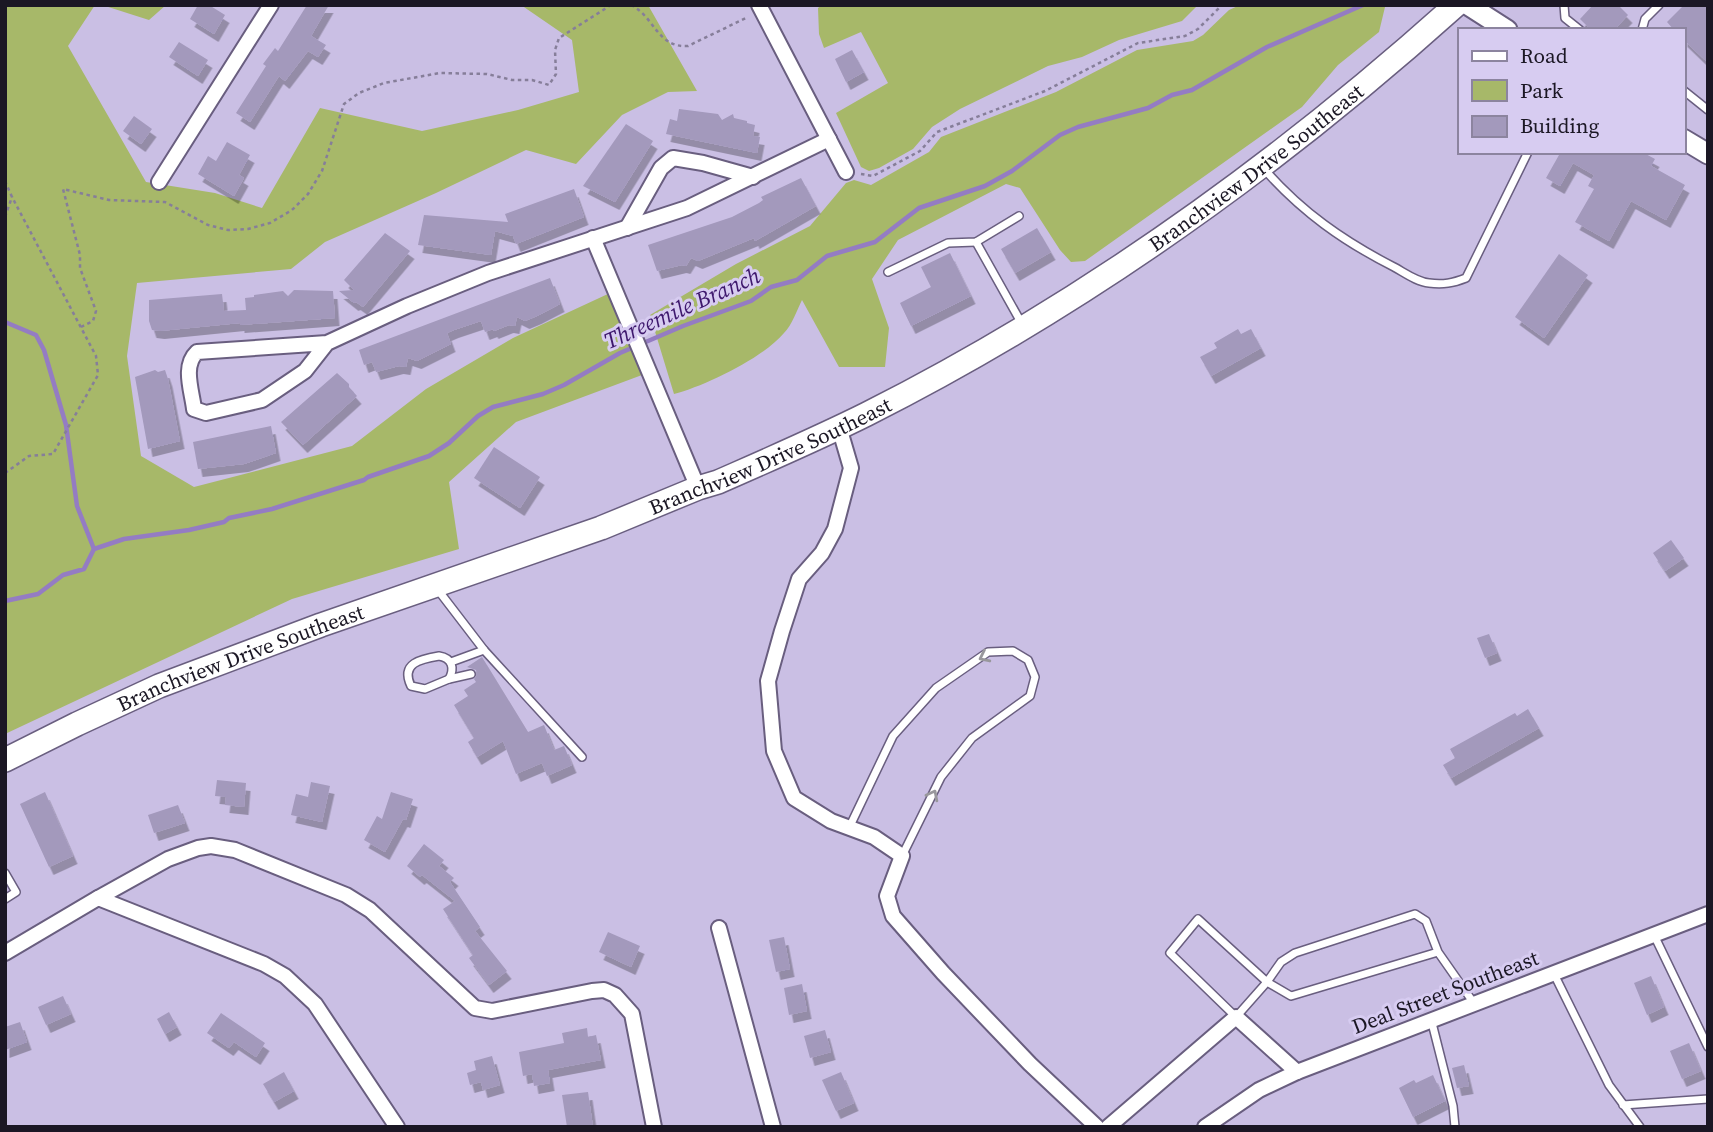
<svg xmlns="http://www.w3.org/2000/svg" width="1713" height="1132" viewBox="0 0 1713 1132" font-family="'Source Serif 4',serif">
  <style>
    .green { fill: #a7b869 }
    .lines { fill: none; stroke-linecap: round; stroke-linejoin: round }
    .stream { stroke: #947cc3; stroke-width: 4.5 }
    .building { fill: #a399bc; filter: url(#shadow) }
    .lane-casing { stroke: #695e7f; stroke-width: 10 }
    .street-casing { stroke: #695e7f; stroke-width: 18 }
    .secondary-casing { stroke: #695e7f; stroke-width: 23 }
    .primary-casing { stroke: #695e7f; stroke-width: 26 }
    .path { stroke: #867e99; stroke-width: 2.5; stroke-dasharray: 3.5 3.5; stroke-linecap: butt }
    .lane { stroke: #fff; stroke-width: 7 }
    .street { stroke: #fff; stroke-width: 14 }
    .secondary { stroke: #fff; stroke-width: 19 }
    .primary { stroke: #fff; stroke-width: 23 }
    .oneway { stroke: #98979c }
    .labels { text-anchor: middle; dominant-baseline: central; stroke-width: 6; stroke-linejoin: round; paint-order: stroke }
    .street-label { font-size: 21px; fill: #1b1724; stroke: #d7ccf1 }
    .water-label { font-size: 23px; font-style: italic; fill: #3e186d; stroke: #d7ccf1 }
  </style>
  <defs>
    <filter id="shadow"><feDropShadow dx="4.5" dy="8" stdDeviation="0" flood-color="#0004"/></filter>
  </defs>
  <rect width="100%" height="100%" fill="#cabfe4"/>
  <g class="green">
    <polygon points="5,5 95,5 68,46 146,182 215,193 262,208 320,108 422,131 518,110 579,92 572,40 521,5 648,5 697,91 668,92 622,115 576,164 526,150 436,193 325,242 291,269 137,283 127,356 141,456 194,487 352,446 426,389 513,338 610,293 642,375 516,422 449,482 459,549 292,599 5,734"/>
    <polygon points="102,5 166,5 149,20"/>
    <polygon points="822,5 1198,5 1182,21 1119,40 1082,57 1048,66 960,109 932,127 913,149 879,168 869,171 861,167 836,113 888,83 861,32 824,48 819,34 818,8"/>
    <path d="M 1240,5 L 1383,5 L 1385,7 L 1379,32 L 1338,65 L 1302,107 L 1085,261 L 1071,262 L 1060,250 L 1020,188 L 1006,184 L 898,240 L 872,279 L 889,328 L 885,367 L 839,367 L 802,300 C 797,310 792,325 784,333 C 763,358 705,386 674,394 L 650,315 L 736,264 L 810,226 L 846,183 L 854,180 L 871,185 L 929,152 L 941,137 L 1056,92 L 1137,50 L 1193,41 L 1203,35 L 1229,10 Z"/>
  </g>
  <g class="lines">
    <g class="stream">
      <polyline points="5,322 36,335 44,350 66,425 77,506 94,549"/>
      <polyline points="5,601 38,594 63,575 84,569 94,549 124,539 189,530 224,522 229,518 272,509 364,480 368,477 429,456 449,443 478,416 493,407 543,394 564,385 620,353 683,326 751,301 771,287 797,280 827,256 875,242 919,208 985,186 1012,171 1060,135 1078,127 1148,108 1172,95 1192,90 1267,47 1363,5"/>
    </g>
  </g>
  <g class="building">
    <polygon points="198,5 209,5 225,15 214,34 190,19"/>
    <polygon points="307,5 329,5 311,36 326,45 318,57 308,51 285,81 279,76 250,122 236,113 266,66 263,64 275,48 278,51"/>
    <polygon points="1593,5 1618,5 1628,15 1614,30 1591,30 1580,19"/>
    <polygon points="1684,5 1708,5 1708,63 1683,39 1683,30 1674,30 1667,22"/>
    <polygon points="179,42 208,60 198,76 169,57"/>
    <polygon points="852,50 864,72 846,82 835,59"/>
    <polygon points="679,109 718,114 722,120 733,114 734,118 747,121 747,123 755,125 753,136 760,137 757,153 666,134 670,119 677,121"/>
    <polygon points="134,116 152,129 141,144 123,131"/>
    <polygon points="626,124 653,141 615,202 583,186"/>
    <polygon points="227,142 250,155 239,175 244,178 234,196 198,174 208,156 216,161"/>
    <polygon points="1554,152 1642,152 1655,159 1651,166 1685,185 1666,220 1631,201 1609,241 1575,222 1594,189 1588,186 1594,175 1573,163 1560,186 1546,178 1559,155"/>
    <polygon points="801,178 816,206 755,241 754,238 698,261 691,258 686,266 682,265 657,271 648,245 732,217 759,203 763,200 761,197"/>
    <polygon points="574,189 584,217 516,244 513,236 495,231 491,255 418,245 424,215 508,222 505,214"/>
    <polygon points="1037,228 1051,252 1015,273 1001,249"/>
    <polygon points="385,233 410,251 363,307 356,302 354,303 339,291 354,290 344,280"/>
    <polygon points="950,253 971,296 911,326 900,303 931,287 921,267"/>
    <polygon points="1559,254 1588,275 1544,338 1515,317"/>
    <polygon points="550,278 560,304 537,316 525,321 517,317 515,326 509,325 494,331 493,329 485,332 481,321 454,330 447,333 451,344 417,361 408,358 406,367 399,366 376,372 372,362 364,365 359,350"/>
    <polygon points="294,290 333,291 335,318 240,325 240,323 160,331 152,330 149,321 149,300 222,294 224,311 246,310 245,298 254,297 254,295 283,291 288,296"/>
    <polygon points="1238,329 1241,334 1251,329 1261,348 1211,376 1200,357 1217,348 1214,343"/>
    <polygon points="155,370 158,372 165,370 168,379 180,441 148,449 135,377"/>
    <polygon points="337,373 349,384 349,387 357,396 303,445 281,422"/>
    <polygon points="271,426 276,453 244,464 198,469 193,442"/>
    <polygon points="494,447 540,477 520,508 474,478"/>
    <polygon points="1671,540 1684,558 1665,571 1653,553"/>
    <polygon points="1489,634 1497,653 1485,658 1477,638"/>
    <polygon points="482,657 528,732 544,725 554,750 564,746 572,765 547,776 542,763 516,774 503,741 477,757 468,742 474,738 454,705 468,696 464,690 476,682 474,679 477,675 476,670 467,667"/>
    <polygon points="1528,709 1539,728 1451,778 1443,765 1455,758 1450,749 1515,713 1517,716"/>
    <polygon points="217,780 246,783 244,807 225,805 226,797 215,796"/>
    <polygon points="311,782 330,786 322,822 291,815 296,794 308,797"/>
    <polygon points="45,792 73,856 49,867 20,804"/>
    <polygon points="391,792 413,799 406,820 403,819 385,852 364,840 377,816 382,819"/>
    <polygon points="178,805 185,823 154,833 148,815"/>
    <polygon points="424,844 444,860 439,866 454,878 450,882 480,927 475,931 507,971 489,985 469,958 473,955 443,909 455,901 422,875 420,877 407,866"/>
    <polygon points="608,932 640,946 631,967 599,952"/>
    <polygon points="784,937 790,969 776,972 769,940"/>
    <polygon points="1651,976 1664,1007 1647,1015 1634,983"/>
    <polygon points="802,984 807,1011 789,1015 784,988"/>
    <polygon points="63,996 71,1014 46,1025 38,1007"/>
    <polygon points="169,1012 177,1027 165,1034 157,1019"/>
    <polygon points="221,1013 265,1043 256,1057 234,1042 229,1048 207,1033"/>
    <polygon points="20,1022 27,1042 5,1050 5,1027"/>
    <polygon points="587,1028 588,1037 596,1035 601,1060 548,1070 550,1083 534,1086 532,1074 523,1076 519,1052 564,1043 562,1033"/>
    <polygon points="825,1030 831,1052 810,1058 804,1036"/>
    <polygon points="1689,1043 1701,1071 1682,1079 1670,1051"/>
    <polygon points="492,1056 500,1085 483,1090 481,1082 470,1085 467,1073 476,1070 474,1061"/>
    <polygon points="1464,1065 1469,1086 1457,1088 1452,1068"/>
    <polygon points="284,1072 294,1091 274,1102 263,1084"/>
    <polygon points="841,1072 854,1103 836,1111 822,1080"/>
    <polygon points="1433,1075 1445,1101 1413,1117 1399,1088 1414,1080 1416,1083"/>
    <polygon points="588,1092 593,1127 567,1127 562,1095"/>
  </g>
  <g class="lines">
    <defs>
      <g id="lane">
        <polyline points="1564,5 1565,18 1580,30"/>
        <polyline points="1642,30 1645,19 1659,5"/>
        <polyline points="1683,90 1708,110"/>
        <path d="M 1264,169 C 1302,212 1343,241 1394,267 C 1405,273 1417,282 1429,283 C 1443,285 1453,283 1466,278 L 1528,152"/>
        <polyline points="976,242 1022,324"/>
        <polyline points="888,272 948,243 976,242 1019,216"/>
        <polyline points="438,590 484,650 582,757"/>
        <path d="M 439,656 C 452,658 455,668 449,679 L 425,689 L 411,686 C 400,663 421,659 439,656 Z"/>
        <polyline points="451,662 484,650"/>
        <polyline points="449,679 471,674"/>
        <polyline points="849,828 893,736 936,688 988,652 1013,651 1028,660 1035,677 1030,696 972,738 941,777 902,856"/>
        <polyline points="5,873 16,892 5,899"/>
        <polyline points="1654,935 1708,1047"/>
        <polyline points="1438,952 1426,921 1415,914 1295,953 1281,962 1267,982 1198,919 1170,953 1236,1017 1267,982 1291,996 1438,952 1473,1002"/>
        <polyline points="1554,974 1609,1085 1640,1127"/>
        <polyline points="1431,1019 1453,1106 1455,1127"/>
        <polyline points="1623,1105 1708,1099"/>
      </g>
      <g id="street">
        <polyline points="759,5 846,172"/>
        <polyline points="159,182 271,5"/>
        <polyline points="627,228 661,168 673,158 703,163 753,177"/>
        <polyline points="593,238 698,488"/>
        <path d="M 327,343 L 197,352 C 182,366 192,391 194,409 L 206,413 L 262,400 L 305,371 L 327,343 L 407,306 L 488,273 L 687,208 L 829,139"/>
        <polyline points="839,427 851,468 835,529 822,553 799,579 782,631 768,681 774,751 794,798 831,821 874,837 902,856 887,896 893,916 943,973 1030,1064 1097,1127"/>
        <polyline points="98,898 168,859 198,848 211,846 235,850 346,895 370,910 475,1008 492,1011 592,991 604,990 615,995 632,1014 654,1127"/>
        <polyline points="719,928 773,1127"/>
        <polyline points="5,953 98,898 264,964 285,976 315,1004 397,1127"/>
        <polyline points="1108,1127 1236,1017 1297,1072"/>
        <polyline points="1205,1127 1259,1090 1297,1072 1708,914"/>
      </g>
      <g id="secondary">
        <polyline points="1468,5 1507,30"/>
        <polyline points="1683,139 1708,154"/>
      </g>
      <g id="primary">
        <path id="s1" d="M 5,760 L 77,724 L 159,686 L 321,625 L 601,528 L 698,488 L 718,482 C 768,460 819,438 867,414 C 1081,306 1278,165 1456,5"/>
      </g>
    </defs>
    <use href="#lane" class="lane-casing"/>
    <use href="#street" class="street-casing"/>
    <use href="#secondary" class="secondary-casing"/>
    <use href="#primary" class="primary-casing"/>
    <g class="path">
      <path d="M 631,5 C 655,17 657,48 688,46 L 748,17"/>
      <polyline points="861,174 873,176 920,151 937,132 1045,91 1138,43 1185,36 1198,29 1222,5"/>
      <polyline points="5,181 12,197 5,217"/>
      <polyline points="81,327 93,321 96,311 80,268 80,255 63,189 109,200 165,202 208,225 228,230 248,229 270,223 292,210 308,194 322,171 344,104 359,93 384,83 440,73 487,74 512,80 532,80 549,85 556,74 555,50 559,38 611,5"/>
      <polyline points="5,473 29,456 53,454 98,375 96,356 12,197"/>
    </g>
    <use href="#lane" class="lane"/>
    <use href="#street" class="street"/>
    <use href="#secondary" class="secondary"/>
    <use href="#primary" class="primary"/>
  </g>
  <defs><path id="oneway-chevron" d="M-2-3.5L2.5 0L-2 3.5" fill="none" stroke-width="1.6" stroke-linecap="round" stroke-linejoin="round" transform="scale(1.75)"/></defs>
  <g class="oneway">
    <use href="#oneway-chevron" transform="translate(984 657) rotate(154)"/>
    <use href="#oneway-chevron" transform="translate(933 795) rotate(-63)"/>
  </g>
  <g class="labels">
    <g class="street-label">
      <text stroke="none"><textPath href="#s1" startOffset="1391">Branchview Drive Southeast</textPath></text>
      <text stroke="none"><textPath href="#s1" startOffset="824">Branchview Drive Southeast</textPath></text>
      <text stroke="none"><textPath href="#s1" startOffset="257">Branchview Drive Southeast</textPath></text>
      <text transform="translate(1445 992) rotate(-21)">Deal Street Southeast</text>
    </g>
    <g class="water-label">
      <text transform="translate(682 308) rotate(-24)">Threemile Branch</text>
    </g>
  </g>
  <rect width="1713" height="1132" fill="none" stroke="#1b1724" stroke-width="14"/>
  <rect x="1458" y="28" width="228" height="126" fill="#d7ccf1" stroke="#8c849f" stroke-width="2"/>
  <rect x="1472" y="51" width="35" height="10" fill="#ffffff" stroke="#8c849f" stroke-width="2"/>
  <text x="1520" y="63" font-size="21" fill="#1b1724">Road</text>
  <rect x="1472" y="80" width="35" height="21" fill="#a7b869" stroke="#8c849f" stroke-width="2"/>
  <text x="1520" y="98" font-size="21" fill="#1b1724">Park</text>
  <rect x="1472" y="116" width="35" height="21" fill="#a399bc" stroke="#8c849f" stroke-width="2"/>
  <text x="1520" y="133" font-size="21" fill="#1b1724">Building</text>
</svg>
